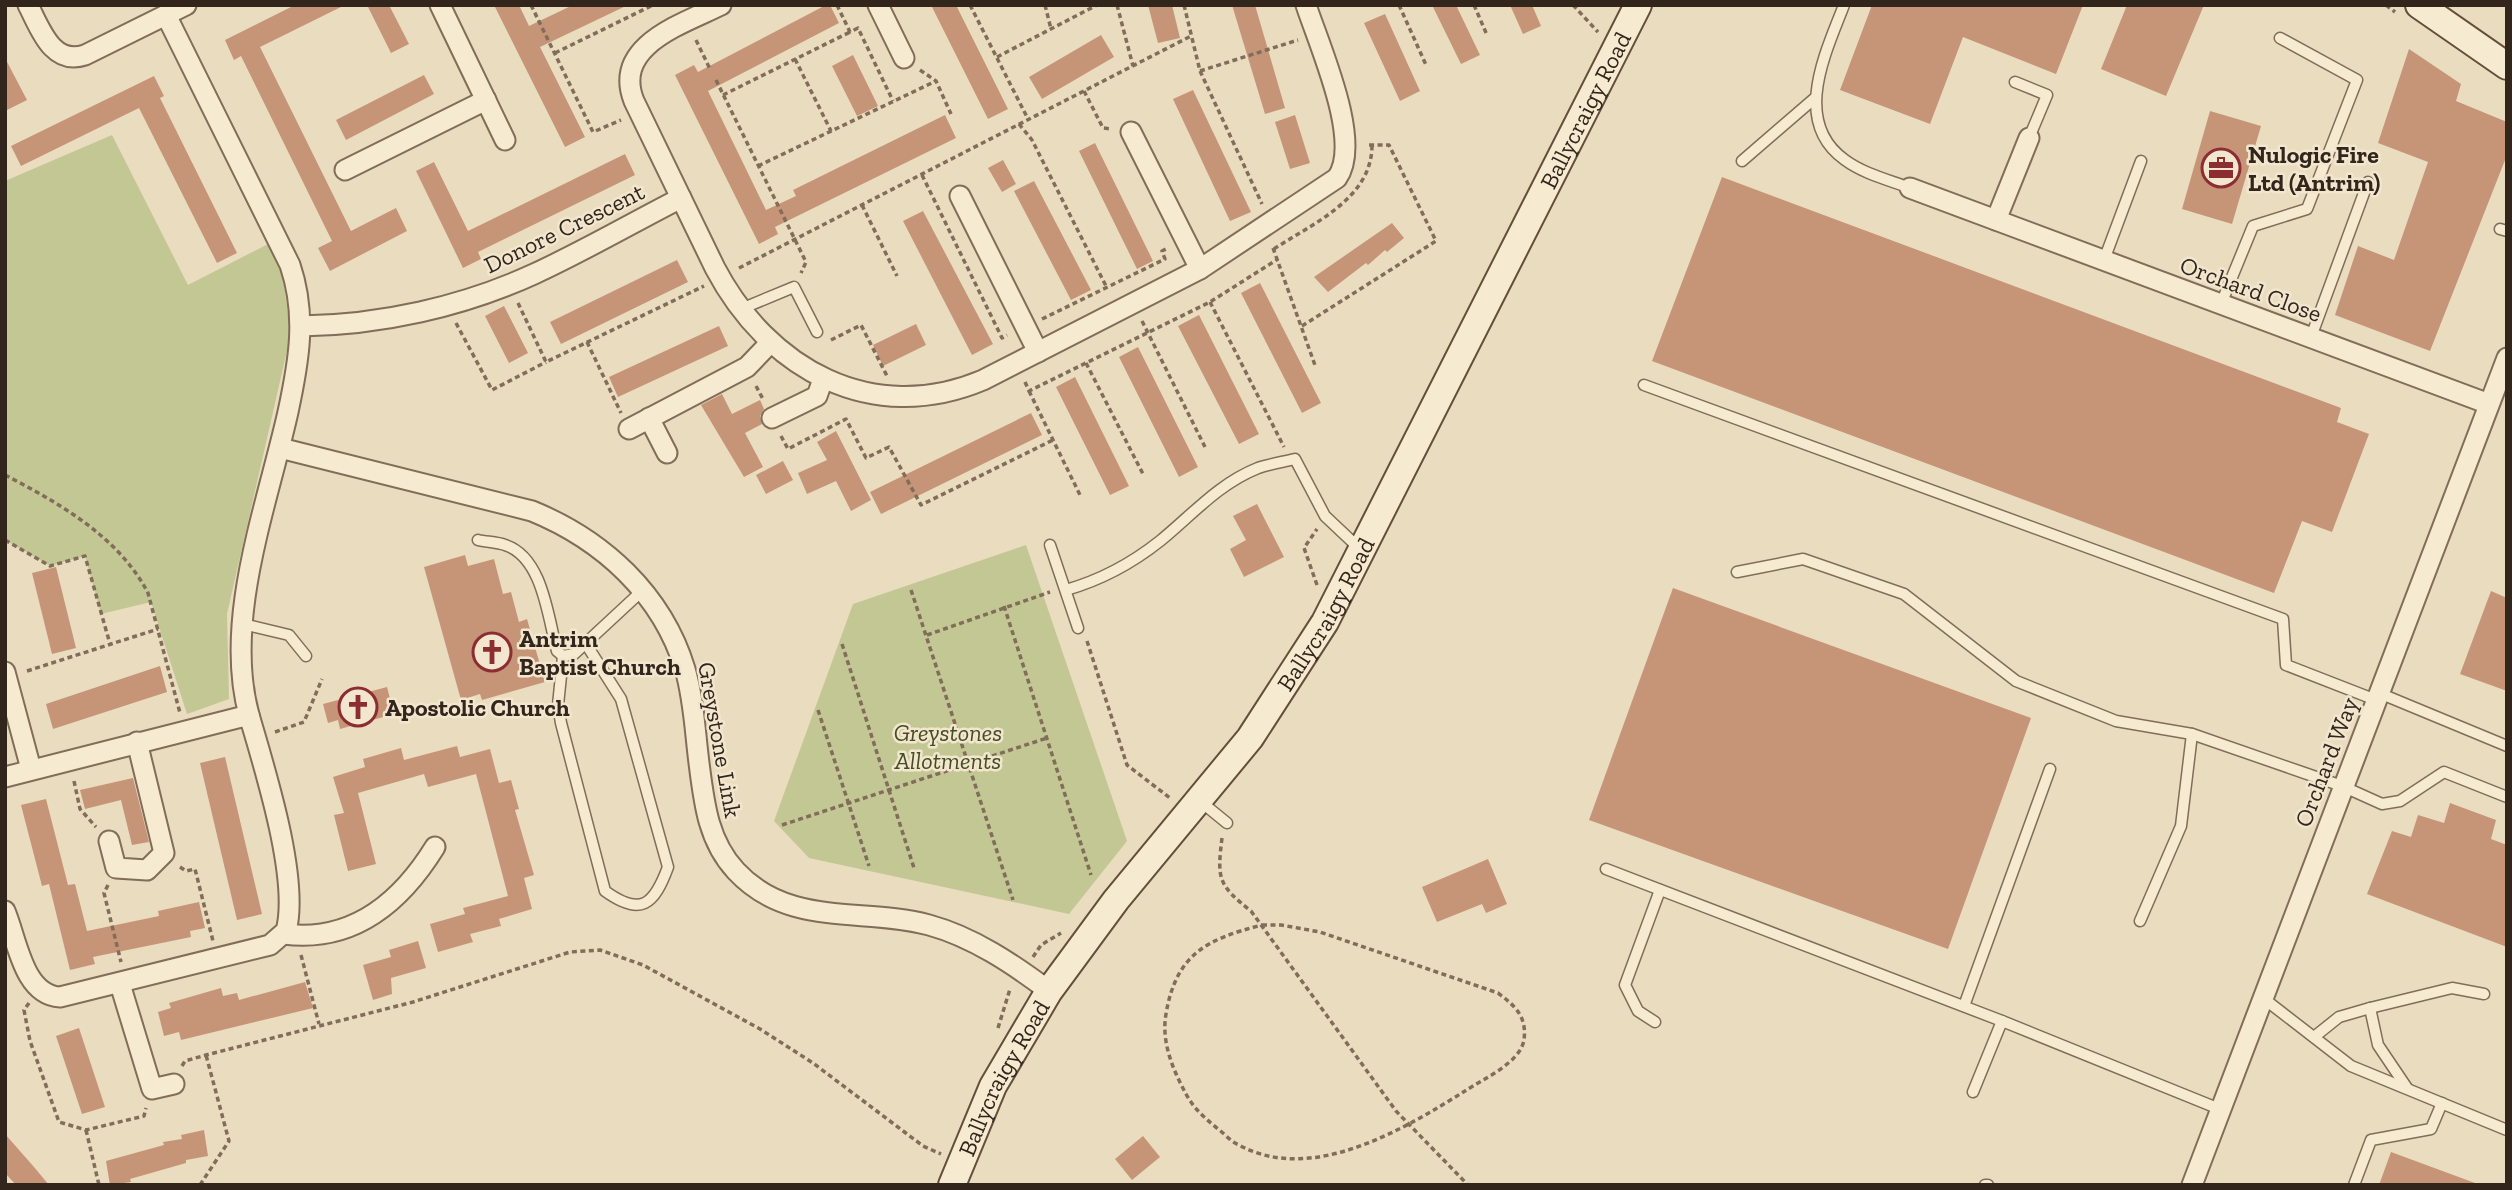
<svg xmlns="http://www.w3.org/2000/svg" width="2512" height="1190" viewBox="0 0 2512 1190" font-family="'Zilla Slab',serif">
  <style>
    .green { fill: #c3c794 }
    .building { fill: #c69578 }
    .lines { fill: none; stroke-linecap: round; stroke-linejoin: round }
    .lane-casing { stroke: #816d59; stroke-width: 13 }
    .street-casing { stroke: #816d59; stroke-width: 23 }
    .secondary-casing { stroke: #634e3c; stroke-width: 30 }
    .path { stroke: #816d59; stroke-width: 3.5; stroke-dasharray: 5 3.5; stroke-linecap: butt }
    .lane { stroke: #f6ead1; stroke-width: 10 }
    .street { stroke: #f6ead1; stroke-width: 19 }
    .secondary { stroke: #f6ead1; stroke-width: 26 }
    .labels { text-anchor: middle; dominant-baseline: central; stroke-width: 5; stroke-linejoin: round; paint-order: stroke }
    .street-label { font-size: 24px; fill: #32261c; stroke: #f2e6ce }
    .poi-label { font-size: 24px; font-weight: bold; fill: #32261c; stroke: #f2e6ce; text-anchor: start }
    .park-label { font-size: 24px; font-style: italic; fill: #444d24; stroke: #f2e6ce }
  </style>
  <rect width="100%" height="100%" fill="#eadcbf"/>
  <g class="green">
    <polygon points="112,135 188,285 272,242 282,271 291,333 227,614 229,699 187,714 151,602 101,614 85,556 50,566 5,540 5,181"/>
    <polygon points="1026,545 1127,841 1069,914 809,858 774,821 853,604"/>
  </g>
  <g class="building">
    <polygon points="295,5 345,5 260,47 351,231 396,208 407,231 330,271 318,248 332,241 241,56 234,60 225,40"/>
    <polygon points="367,5 389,5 409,44 391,53"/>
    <polygon points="494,5 519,5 529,26 573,5 628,5 540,47 585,137 565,147"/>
    <polygon points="826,5 830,5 839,23 708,91 766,210 796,196 793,190 945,115 956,138 775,227 778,234 759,244 675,75 694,65 698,72"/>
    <polygon points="931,5 956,5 1008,109 988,119"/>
    <polygon points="1148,5 1172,5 1180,38 1158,43"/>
    <polygon points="1232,5 1255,5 1285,108 1265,114"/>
    <polygon points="1432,5 1456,5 1480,55 1461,64"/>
    <polygon points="1510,5 1532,5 1541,26 1523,34"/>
    <polygon points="1872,5 2083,5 2056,74 1963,37 1930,124 1840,90"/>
    <polygon points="2127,5 2204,5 2166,96 2101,69"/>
    <polygon points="1385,14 1420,91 1400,101 1364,23"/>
    <polygon points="1101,35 1114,57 1042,99 1029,77"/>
    <polygon points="2409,49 2461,84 2456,101 2507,122 2507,155 2430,351 2335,315 2358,246 2394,260 2428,162 2378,143"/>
    <polygon points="853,55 878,106 857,116 832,66"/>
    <polygon points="5,58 27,100 5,111"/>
    <polygon points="424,75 434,94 346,140 336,120"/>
    <polygon points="154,76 164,96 160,98 237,253 217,263 139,108 21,166 11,146"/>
    <polygon points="1193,90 1251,212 1230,221 1173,99"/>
    <polygon points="2210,111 2261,126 2232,224 2182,209"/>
    <polygon points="1295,115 1310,163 1290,169 1275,122"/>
    <polygon points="1095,143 1153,261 1137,269 1079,151"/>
    <polygon points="625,154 635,175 478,252 481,259 463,268 416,171 434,162 468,231"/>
    <polygon points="1003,160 1016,184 1002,192 988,168"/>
    <polygon points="1722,177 2341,408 2337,422 2369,434 2332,532 2302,521 2274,593 1652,361"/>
    <polygon points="1034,181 1091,290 1071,300 1014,191"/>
    <polygon points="923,211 993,344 972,355 903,221"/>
    <polygon points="1392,223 1404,238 1387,252 1385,250 1368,265 1366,263 1328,292 1314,277"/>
    <polygon points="677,260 688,282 561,344 550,322"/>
    <polygon points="1260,283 1321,403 1302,413 1241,293"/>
    <polygon points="504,306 528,353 509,363 485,316"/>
    <polygon points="1199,315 1259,434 1239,444 1178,326"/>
    <polygon points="916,324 926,345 883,366 873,345"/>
    <polygon points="719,326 728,346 618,397 609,377"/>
    <polygon points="1138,347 1198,467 1179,477 1119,357"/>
    <polygon points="1075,377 1129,486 1110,495 1056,387"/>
    <polygon points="722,394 732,414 760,400 764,409 760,416 762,424 745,433 763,467 744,477 701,405"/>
    <polygon points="1031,413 1042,435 881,514 870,492"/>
    <polygon points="836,431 871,500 851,511 836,481 807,494 798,473 827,460 817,442"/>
    <polygon points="783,461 793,480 766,494 756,475"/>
    <polygon points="1257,504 1284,557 1244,577 1230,549 1246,540 1233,516"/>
    <polygon points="465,555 468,566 494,559 503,594 511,592 519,622 527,619 545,682 482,700 480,694 461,700 424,567"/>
    <polygon points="56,567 76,648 52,654 32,573"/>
    <polygon points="1673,588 2031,718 1948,949 1589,820"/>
    <polygon points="2491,591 2507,598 2507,691 2460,674"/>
    <polygon points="160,666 167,692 53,729 46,704"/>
    <polygon points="387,687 394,714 340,729 338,720 328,723 323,704"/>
    <polygon points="457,746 460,757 490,749 499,783 511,780 519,809 515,810 534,875 524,878 532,909 499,919 501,926 470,934 473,942 438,952 430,924 465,914 463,908 508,896 476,774 428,787 424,774 358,793 376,864 348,871 334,815 344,813 333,777 365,767 363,759 401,748 404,760"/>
    <polygon points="225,757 262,914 237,920 200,763"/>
    <polygon points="133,778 149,842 132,845 121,800 85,809 80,790"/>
    <polygon points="46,799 68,885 75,884 87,931 159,916 158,911 199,902 205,928 190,931 191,937 93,957 95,964 70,970 49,884 42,886 21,805"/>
    <polygon points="2450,803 2496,820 2491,839 2507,845 2507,947 2367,894 2392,831 2411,837 2418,815 2444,823"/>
    <polygon points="1488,859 1507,904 1486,913 1482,904 1437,922 1422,887"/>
    <polygon points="418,941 426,968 391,978 392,994 373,1000 363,965 391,957 389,950"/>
    <polygon points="305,982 313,1008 181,1040 179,1032 164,1036 158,1012 171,1008 169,1003 221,988 223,996 237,993 239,1000"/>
    <polygon points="79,1028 105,1107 82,1114 56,1036"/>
    <polygon points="204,1130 208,1156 186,1160 186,1163 130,1179 131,1182 110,1185 106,1161 164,1145 163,1142 182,1139 181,1135"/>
    <polygon points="5,1134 34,1167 49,1185 16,1185 5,1173"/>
    <polygon points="1143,1136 1160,1157 1132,1180 1115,1159"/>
    <polygon points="2391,1152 2475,1183 2475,1185 2379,1185"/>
  </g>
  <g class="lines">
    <defs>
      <g id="lane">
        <path d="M 1844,5 C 1826,52 1791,122 1845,160 C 1864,174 1889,180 1910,188"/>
        <polyline points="2015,82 2047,95 2029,138"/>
        <polyline points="1742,161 1815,98"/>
        <polyline points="2500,229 2507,231"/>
        <polyline points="2104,260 2141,161"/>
        <polyline points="2221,304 2253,226 2307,209 2357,80 2280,38"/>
        <polyline points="741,309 794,287 817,332"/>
        <polyline points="2311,337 2368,182"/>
        <polyline points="1644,385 2283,619 2286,665 2376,700"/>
        <path d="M 478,540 C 486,542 497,542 505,545 C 543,557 548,618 557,651 L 563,656 L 574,654 L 643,590"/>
        <polyline points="1050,545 1078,628"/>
        <polyline points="1737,572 1803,559 1904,594 2016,681 2116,721 2192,734 2342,786 2382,804 2400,801 2444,772 2507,797"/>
        <path d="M 1066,590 C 1101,580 1131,564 1160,541 C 1192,515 1218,484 1258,468 C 1270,464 1283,462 1295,459 L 1325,516 L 1360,549"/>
        <polyline points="243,624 289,635 306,656"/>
        <path d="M 563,656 L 558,705 L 561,723 L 605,891 C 641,917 654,905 668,867 L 621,699 L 586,644"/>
        <polyline points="2379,693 2507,746"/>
        <polyline points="1200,801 1227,823"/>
        <polyline points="1606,869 2002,1021 2222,1110"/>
        <polyline points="2140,921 2181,826 2192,734"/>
        <polyline points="2263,998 2351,1066 2507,1130"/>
        <polyline points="1964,1006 2050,769"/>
        <polyline points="2370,1008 2378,1045 2407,1088"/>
        <polyline points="1655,1022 1638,1011 1625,985 1660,890"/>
        <polyline points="2314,1037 2339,1017 2370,1008 2452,988 2484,994"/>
        <polyline points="1973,1092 2002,1021"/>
        <polyline points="1985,1185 1988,1185"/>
        <polyline points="2354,1185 2371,1140 2431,1129 2442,1103"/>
      </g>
      <g id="street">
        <path d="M 28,5 C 40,28 52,66 85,55 L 186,5"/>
        <polyline points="440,5 505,140"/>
        <path d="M 721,5 C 683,24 612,45 634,101 L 715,268 C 768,369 872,427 983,380 L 1200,269 L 1337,178 C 1363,142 1319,45 1306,5"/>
        <polyline points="878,5 904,58"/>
        <path d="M 166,15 L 290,265 C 307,315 299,361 288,412 C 267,506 223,620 249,715"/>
        <polyline points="1131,132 1200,269"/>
        <polyline points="345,170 486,100"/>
        <polyline points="1910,188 2489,404"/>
        <polyline points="960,196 1038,352"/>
        <polyline points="1996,220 2029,138"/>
        <path d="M 301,326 C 380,325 462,307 534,274 C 584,251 632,223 681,198"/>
        <polyline points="649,418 667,453"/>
        <polyline points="772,418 817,396 823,379"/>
        <polyline points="629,429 747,367 770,343"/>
        <path d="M 280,448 L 532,511 C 603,540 662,594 685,669 C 694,700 695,732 699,763 C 704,803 708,841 736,871 C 789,928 862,907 929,925 C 973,937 1013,964 1049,991"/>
        <polyline points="5,672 31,769"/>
        <path d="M 5,777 L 249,715 C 264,767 300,879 286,931 L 270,945 L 60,997 C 23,995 17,939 5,911"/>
        <polyline points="109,841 116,868 147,870 164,853 137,742"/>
        <path d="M 284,934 C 353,943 401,902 435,847"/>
        <polyline points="120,984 152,1089 174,1084"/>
        <polyline points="2192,1185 2507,358"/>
      </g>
      <g id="secondary">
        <polyline points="2419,5 2507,66"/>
        <path id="s1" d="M 952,1185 L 993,1086 L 1049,991 L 1116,900 L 1250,738 L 1325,622 L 1638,5"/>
      </g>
    </defs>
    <use href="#lane" class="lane-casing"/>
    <use href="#street" class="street-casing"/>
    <use href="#secondary" class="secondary-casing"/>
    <g class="path">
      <polyline points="531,5 593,132 621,120"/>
      <polyline points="837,5 850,32 858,28 893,101"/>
      <polyline points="970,5 1028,119"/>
      <polyline points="1045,5 1051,29"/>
      <polyline points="1117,5 1133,66"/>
      <polyline points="1184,5 1200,71 1262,204"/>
      <polyline points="1399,5 1426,65"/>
      <polyline points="1474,5 1487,35"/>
      <polyline points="1573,5 1598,32"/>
      <polyline points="2386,5 2395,12"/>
      <polyline points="696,40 710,69"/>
      <polyline points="555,53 653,5"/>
      <polyline points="997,57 1097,5"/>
      <polyline points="795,59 831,131"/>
      <polyline points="920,70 936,81 951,114"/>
      <polyline points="1200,71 1298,40"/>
      <polyline points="716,80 806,262 801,273"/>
      <polyline points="1084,91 1103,128 1112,129"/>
      <polyline points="723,95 850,32"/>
      <polyline points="1019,124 1032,140 1107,288"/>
      <polyline points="758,166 936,81"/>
      <polyline points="922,175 1002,338 1007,335"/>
      <polyline points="862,205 897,276"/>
      <polyline points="1273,248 1316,368"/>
      <path d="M 1274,249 C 1313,223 1372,199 1372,145"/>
      <polyline points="739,268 1191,36"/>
      <polyline points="1210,302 1284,447"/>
      <polyline points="518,303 546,362 704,286"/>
      <polyline points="1042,319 1165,259 1162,251 1168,248"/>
      <polyline points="1142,321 1205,447"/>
      <polyline points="456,323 492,390 546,362"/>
      <polyline points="1302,326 1436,241 1389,145 1366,145"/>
      <polyline points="831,340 861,325 887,376"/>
      <polyline points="587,342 621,413"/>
      <polyline points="1086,363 1143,474"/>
      <polyline points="1025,382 1029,391 1210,302 1278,259"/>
      <polyline points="756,386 764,401"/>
      <polyline points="1029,391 1081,497"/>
      <polyline points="781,436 788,449 846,419 866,458 889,447 921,505 1053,440"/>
      <path d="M 5,475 C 59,503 119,537 148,593 L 180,713"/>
      <polyline points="5,540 50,566 85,556 110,644"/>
      <polyline points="1317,585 1304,548 1317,529"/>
      <polyline points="911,590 1013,900"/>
      <polyline points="1004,606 1091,875"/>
      <polyline points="927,635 1050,592"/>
      <polyline points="1087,641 1127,765 1170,798"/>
      <polyline points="842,644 914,868"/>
      <polyline points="27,671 158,629"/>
      <polyline points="818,710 869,866"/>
      <polyline points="275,732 304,722 322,679"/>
      <polyline points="74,781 80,809 96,827"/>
      <polyline points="782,825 1047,738"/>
      <path d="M 1222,838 C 1217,879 1218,885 1251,911 L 1396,1111 L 1468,1185"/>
      <polyline points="180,867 186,871 195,869 213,941"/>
      <polyline points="108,885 104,893 121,962"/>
      <path d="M 1262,925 L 1281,925 L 1320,932 L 1498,993 C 1515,1006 1527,1016 1524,1040 C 1520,1063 1483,1079 1465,1091 C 1404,1129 1312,1185 1239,1145 C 1231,1142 1225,1134 1218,1129 C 1205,1118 1194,1109 1186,1094 C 1173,1070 1161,1042 1166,1014 C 1176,954 1207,939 1262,925 Z"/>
      <polyline points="301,955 319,1024"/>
      <polyline points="1033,957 1041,945 1061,933"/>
      <polyline points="29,1003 24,1010 30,1041 59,1122 86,1130 144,1116 146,1108"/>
      <polyline points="998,1028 1010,989"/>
      <polyline points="182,1066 185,1061 206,1055 413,1002 570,952 600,950 643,965 760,1029 813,1063 923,1146 941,1154"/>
      <polyline points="86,1130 99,1185"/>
      <polyline points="200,1185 229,1141 206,1055"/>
    </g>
    <use href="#lane" class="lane"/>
    <use href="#street" class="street"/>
    <use href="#secondary" class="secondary"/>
  </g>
  <defs>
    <symbol id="office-ring" viewBox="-11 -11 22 22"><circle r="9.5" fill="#f2e6ce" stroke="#8c2d31" stroke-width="1.5"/><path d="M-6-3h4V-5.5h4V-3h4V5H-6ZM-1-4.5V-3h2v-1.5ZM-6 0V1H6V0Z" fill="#8c2d31"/></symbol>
    <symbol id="church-ring" viewBox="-11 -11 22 22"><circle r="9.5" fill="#f2e6ce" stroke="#8c2d31" stroke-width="1.5"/><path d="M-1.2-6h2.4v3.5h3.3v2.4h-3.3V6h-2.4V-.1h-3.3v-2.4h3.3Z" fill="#8c2d31"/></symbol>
  </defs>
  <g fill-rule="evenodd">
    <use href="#office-ring" x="2199" y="146" width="44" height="44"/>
    <use href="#church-ring" x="470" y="630" width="44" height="44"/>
    <use href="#church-ring" x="336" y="685" width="44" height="44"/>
  </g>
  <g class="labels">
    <g class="street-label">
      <text stroke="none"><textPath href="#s1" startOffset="1253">Ballycraigy Road</textPath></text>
      <text transform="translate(564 228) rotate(-26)">Donore Crescent</text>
      <text transform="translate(2251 289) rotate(20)">Orchard Close</text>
      <text stroke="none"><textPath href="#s1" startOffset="686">Ballycraigy Road</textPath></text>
      <text transform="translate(720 740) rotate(80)">Greystone Link</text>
      <text transform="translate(2326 762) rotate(-69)">Orchard Way</text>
      <text stroke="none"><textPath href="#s1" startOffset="119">Ballycraigy Road</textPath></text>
    </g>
    <g class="poi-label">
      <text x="2248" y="154">Nulogic Fire<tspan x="2248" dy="28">Ltd (Antrim)</tspan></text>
      <text x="519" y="638">Antrim<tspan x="519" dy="28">Baptist Church</tspan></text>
      <text x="385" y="707">Apostolic Church</text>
    </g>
    <g class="park-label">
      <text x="948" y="732">Greystones<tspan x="948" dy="28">Allotments</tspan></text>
    </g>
  </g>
  <rect width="2512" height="1190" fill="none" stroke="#32261c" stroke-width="14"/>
</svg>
